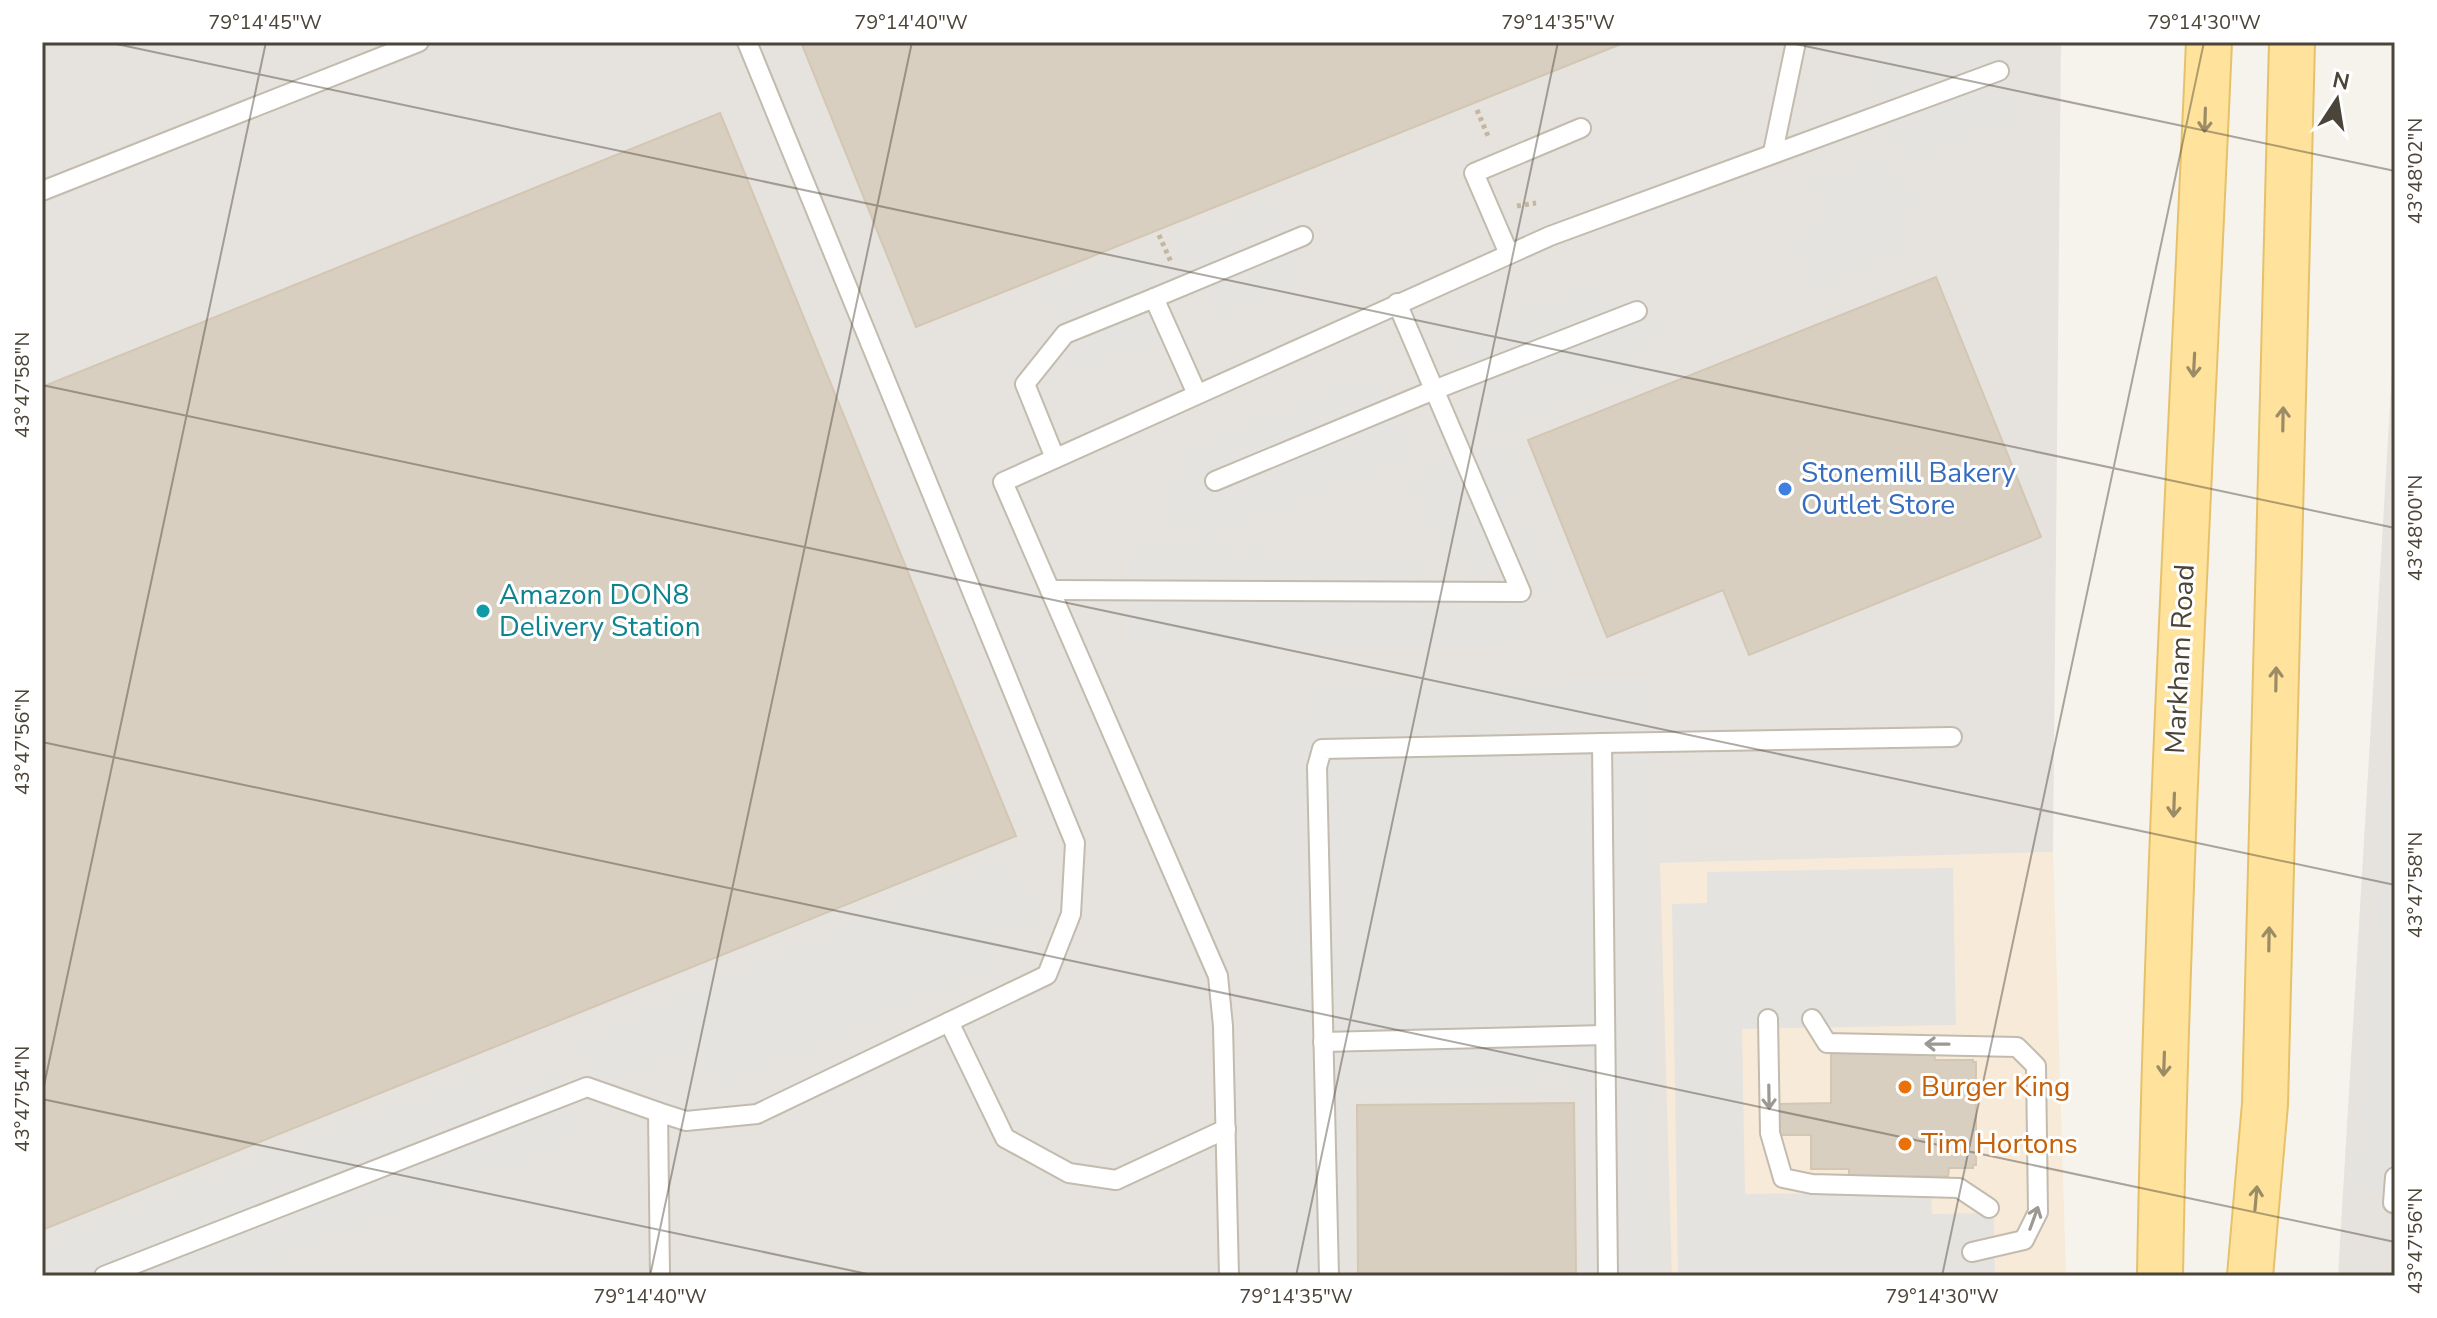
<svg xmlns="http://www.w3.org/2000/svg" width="2437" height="1318" viewBox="0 0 2437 1318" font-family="'Nunito Sans',sans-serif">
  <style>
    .commercial { fill: #f7ead8 }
    .industrial { fill: #e6e2dd }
    .parking { fill: #e5e3e0 }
    .building { fill: #d8cfc1; stroke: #d3c7b4; stroke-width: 2 }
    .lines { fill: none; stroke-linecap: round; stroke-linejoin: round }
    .service-casing { stroke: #c2bbae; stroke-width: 22 }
    .primary-casing { stroke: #e6c16a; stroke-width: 48 }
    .path { stroke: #c4b79f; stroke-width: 5; stroke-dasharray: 4 4; stroke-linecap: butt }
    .service { stroke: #fff; stroke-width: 18 }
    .primary { stroke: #ffe39c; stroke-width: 44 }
    .oneway { stroke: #9c8c66 }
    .oneway2 { stroke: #9c9892 }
    .ticks { fill: none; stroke: #4b4439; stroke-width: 2; stroke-opacity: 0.45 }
    .shop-dot { fill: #3f7fe0; stroke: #fff; stroke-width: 3 }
    .culture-dot { fill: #0f9aa8; stroke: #fff; stroke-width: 3 }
    .food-dot { fill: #e8710a; stroke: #fff; stroke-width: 3 }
    .labels { text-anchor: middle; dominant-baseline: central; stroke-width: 6; stroke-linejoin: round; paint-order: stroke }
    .shop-label { font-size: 28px; fill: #366cbe; stroke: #fff; text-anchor: start }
    .culture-label { font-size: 28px; fill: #0d838f; stroke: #fff; text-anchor: start }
    .street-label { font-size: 28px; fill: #4b4439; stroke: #fff }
    .food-label { font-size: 28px; fill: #c56008; stroke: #fff; text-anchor: start }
    .neatline { fill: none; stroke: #4b4439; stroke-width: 3 }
    .ticks-label { font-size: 20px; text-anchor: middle; fill: #4b4439 }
  </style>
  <rect width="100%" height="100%" fill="#f6f3ec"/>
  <polygon class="commercial" points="2053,852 2066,1276 1672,1276 1659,863"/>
  <g class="industrial">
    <polygon points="2061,42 2053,852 1660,863 1672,1276 42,1276 42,43"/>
    <polygon points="2395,322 2395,1276 2338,1276"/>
  </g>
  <g class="parking">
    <polygon points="1910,42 2000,42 2025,117 1902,165 1865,58"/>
    <polygon points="1877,150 1892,182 1906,177 1923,211 1903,221 1914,244 1811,293 1784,237 1823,218 1807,183"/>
    <polygon points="1277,196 1310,282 1211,320 1200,291 1164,305 1176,337 1070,377 1036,289 1148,247 1160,278 1185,268 1173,236"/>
    <polygon points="1603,276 1617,311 1648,298 1665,338 1633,351 1643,376 1495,435 1455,336"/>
    <polygon points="1371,370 1415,457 1202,545 1191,521 1174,527 1157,489 1189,475 1179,451"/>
    <polygon points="1507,436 1532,493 1504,506 1512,525 1532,517 1561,584 1542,593 1525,556 1471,578 1459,550 1441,557 1408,478"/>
    <polygon points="1128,547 1419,550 1419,581 1525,583 1525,649 1127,645"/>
    <polygon points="2395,665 2395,1192 2353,1190"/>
    <polygon points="1649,678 1660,1276 1583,1276 1579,1081 1345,1089 1344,1276 1278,1276 1281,708 1313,709 1314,688"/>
    <polygon points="999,856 1011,884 1030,876 1047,917 988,943 999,968 715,1091 695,1047 596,1090 575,1041"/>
    <polygon points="1953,868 1956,1025 1742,1029 1745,1194 1931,1192 1932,1214 1994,1213 1995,1276 1678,1276 1672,904 1707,903 1707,872"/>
    <polygon points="557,1071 584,1140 238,1276 42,1276 42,1242 476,1072 487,1099"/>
  </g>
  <g class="building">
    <polygon points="801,42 1626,42 916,327"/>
    <polygon points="720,113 1016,836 42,1230 42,387"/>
    <polygon points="1936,277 2041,537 1749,655 1723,590 1607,637 1528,440"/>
    <polygon points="1934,1051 1935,1060 1973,1060 1973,1062 1976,1062 1976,1165 1973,1165 1973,1168 1949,1168 1948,1176 1849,1177 1849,1169 1811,1169 1811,1135 1776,1135 1776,1104 1831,1103 1831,1052"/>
    <polygon points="1574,1103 1576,1273 1358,1276 1357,1105"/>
  </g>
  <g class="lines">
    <defs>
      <g id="service">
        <polyline points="1773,152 1796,42"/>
        <polyline points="42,191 419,42"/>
        <polyline points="1509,254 1474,173 1581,128"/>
        <polyline points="1197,394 1154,298 1303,236"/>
        <polyline points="1055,458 1025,384 1065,334 1154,298"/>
        <polyline points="1215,481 1434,390 1637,311"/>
        <polyline points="1050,590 1521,592 1397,303"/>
        <polyline points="1602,743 1952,737"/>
        <polyline points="1768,1019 1770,1133 1783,1178 1812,1184 1959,1188 1989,1208"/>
        <polyline points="1812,1019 1827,1043 2017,1047 2036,1066 2038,1212 2024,1240 1972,1252"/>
        <polyline points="949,1022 1005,1138 1069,1173 1116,1180 1226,1129"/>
        <polyline points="1323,1042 1605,1035"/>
        <polyline points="2395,1177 2393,1203 2395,1203"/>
        <polyline points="104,1276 587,1087 658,1112"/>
        <polyline points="660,1276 658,1112 686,1121 757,1114 1047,975 1071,914 1075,843 747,42"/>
        <polyline points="1229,1276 1223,1026 1218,976 1003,482 1550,236 1999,71"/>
        <polyline points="1329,1276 1317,767 1322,749 1602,743 1608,1276"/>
      </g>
      <g id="primary">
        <path d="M 2160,1276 C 2167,864 2191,453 2209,42"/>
        <polyline points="2250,1276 2265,1104 2292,42"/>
      </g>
    </defs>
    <use href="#service" class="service-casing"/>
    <use href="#primary" class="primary-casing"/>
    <g class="path">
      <polyline points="1477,110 1488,136"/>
      <polyline points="1517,206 1536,203"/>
      <polyline points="1159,235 1171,262"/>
    </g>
    <use href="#service" class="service"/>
    <use href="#primary" class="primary"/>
  </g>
  <defs><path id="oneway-shaft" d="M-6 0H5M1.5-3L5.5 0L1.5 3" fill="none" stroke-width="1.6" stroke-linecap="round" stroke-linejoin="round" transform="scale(2)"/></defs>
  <g class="oneway">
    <use href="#oneway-shaft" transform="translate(2205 120) rotate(92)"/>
    <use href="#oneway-shaft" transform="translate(2194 365) rotate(93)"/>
    <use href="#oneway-shaft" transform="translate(2283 419) rotate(-89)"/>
    <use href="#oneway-shaft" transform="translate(2276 679) rotate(-89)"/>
    <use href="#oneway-shaft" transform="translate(2174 805) rotate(92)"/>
    <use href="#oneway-shaft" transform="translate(2269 939) rotate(-89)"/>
    <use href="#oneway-shaft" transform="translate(2164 1064) rotate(92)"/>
    <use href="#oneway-shaft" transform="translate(2256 1198) rotate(-85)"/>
  </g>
  <g class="oneway2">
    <use href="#oneway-shaft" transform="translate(1937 1044) rotate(-179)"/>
    <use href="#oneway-shaft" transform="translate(1769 1097) rotate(89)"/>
    <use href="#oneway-shaft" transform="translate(2034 1218) rotate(-70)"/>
  </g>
  <path class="ticks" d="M 107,42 L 2395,528M 1786,42 L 2395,171M 42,385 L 2395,885M 42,742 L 2395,1242M 42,1095 L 266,42M 42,1099 L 877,1276M 650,1276 L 912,42M 1296,1276 L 1558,42M 1942,1276 L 2204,42"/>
  <circle class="shop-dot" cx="1785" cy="489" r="8"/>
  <circle class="culture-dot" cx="483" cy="611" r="8"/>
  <g class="food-dot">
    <circle cx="1905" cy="1087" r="8"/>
    <circle cx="1905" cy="1144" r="8"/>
  </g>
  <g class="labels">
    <g class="shop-label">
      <text x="1801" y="473">Stonemill Bakery<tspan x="1801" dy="32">Outlet Store</tspan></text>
    </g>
    <g class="culture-label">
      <text x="499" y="595">Amazon DON8<tspan x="499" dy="32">Delivery Station</tspan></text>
    </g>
    <g class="street-label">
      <text transform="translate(2180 659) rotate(-87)">Markham Road</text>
    </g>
    <g class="food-label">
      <text x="1921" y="1087">Burger King</text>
      <text x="1921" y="1144">Tim Hortons</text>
    </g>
  </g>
  <rect width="2437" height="1318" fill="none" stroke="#ffffff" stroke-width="88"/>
  <g transform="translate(2337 100) rotate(12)" stroke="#ffffff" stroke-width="6" paint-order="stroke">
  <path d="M0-6L14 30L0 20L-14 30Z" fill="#4b4439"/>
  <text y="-12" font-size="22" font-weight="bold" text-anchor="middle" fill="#4b4439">N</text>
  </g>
  <rect x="44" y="44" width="2349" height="1230" class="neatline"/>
  <g class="ticks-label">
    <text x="265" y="29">79°14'45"W</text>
    <text x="911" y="29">79°14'40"W</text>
    <text x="1558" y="29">79°14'35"W</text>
    <text x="2204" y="29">79°14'30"W</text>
    <text transform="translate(2415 171) rotate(-90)" y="7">43°48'02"N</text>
    <text transform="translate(22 385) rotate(-90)" y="7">43°47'58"N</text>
    <text transform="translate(2415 528) rotate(-90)" y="7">43°48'00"N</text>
    <text transform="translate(22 742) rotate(-90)" y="7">43°47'56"N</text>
    <text transform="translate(2415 885) rotate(-90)" y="7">43°47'58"N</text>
    <text transform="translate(22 1099) rotate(-90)" y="7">43°47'54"N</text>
    <text transform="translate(2415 1241) rotate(-90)" y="7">43°47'56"N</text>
    <text x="650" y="1303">79°14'40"W</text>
    <text x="1296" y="1303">79°14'35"W</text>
    <text x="1942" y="1303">79°14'30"W</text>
  </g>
</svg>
